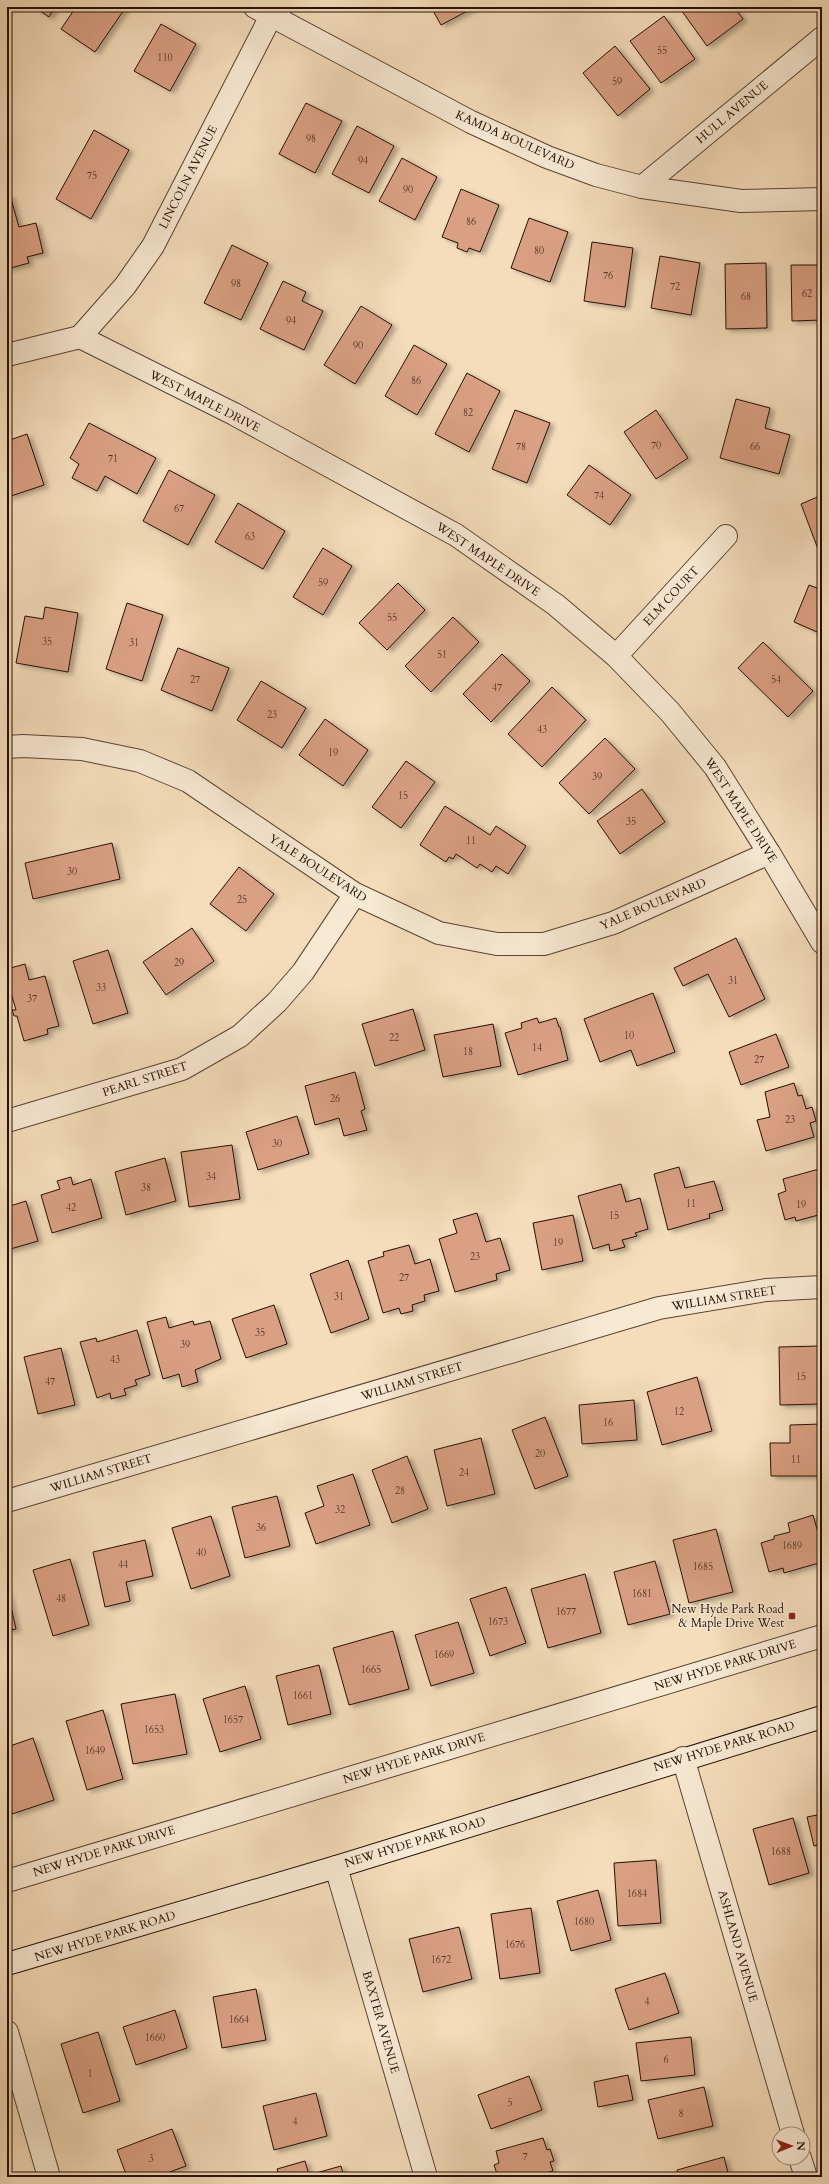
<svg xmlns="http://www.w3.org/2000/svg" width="829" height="2184" viewBox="0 0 829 2184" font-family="Cardo,serif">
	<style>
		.building { fill: #daa084; stroke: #261004; filter: url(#shadow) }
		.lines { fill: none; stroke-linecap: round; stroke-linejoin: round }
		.street-casing { stroke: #5a4332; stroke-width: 24 }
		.secondary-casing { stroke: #261004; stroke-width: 24 }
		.street { stroke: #f8e9d3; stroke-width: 22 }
		.secondary { stroke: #f8e9d3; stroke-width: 22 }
		.poi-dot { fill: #8f2418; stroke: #f8e9d3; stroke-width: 1.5 }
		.labels { text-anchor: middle; stroke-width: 3; stroke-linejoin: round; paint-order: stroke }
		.number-label { font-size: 10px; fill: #533424 }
		.street-label { font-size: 12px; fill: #261004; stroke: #f8e9d3 }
		.poi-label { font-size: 12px; fill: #261004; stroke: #f8e9d3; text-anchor: end }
	</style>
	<defs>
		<filter id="shadow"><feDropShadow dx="4.5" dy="2.5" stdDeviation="2" flood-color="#0004"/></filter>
	</defs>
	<rect width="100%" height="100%" fill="#f5ddbb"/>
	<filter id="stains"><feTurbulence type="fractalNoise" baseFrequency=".005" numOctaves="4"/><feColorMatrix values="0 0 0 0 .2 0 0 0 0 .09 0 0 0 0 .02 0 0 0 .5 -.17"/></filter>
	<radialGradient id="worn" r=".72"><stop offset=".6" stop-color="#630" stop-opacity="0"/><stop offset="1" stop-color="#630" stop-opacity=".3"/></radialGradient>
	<g class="building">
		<path d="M34,7H55L49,17Z"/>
		<path d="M76,7H126L95,52L61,29Z"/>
		<path d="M431,7H475L441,25Z"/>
		<path d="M679,7H734L743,19L707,46Z"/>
		<path d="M664,16L695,59L661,83L630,41Z"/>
		<path d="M161,24L196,44L170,91L134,71Z"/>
		<path d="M615,46L650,89L618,116L583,73Z"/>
		<path d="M306,103L342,121L315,173L279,154Z"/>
		<path d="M357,126L394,146L369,193L332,174Z"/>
		<path d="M94,130L129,150L91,219L56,199Z"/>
		<path d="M402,158L437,177L415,220L379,201Z"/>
		<path d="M461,189L499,205L480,252L469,248L467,252L457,248L458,243L442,237Z"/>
		<path d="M10,195L19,227L36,223L43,253L27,257L29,263L7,269V196Z"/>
		<path d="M529,218L568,232L550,282L511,268Z"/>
		<path d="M592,242L633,248L625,307L584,301Z"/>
		<path d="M232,245L268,263L241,320L204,303Z"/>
		<path d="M660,256L700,263L691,315L651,308Z"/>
		<path d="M766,263L767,328L726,329L725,264Z"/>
		<path d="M791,265H822V320L792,321Z"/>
		<path d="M283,281L306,292L302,301L323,311L304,350L260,329Z"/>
		<path d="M361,306L392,325L355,384L324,365Z"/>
		<path d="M414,345L447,364L417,415L385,396Z"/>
		<path d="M467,373L500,391L469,452L435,434Z"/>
		<path d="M736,399L770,408L765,428L790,435L779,474L720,458Z"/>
		<path d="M515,410L550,423L527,483L492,469Z"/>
		<path d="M656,410L688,458L656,479L624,432Z"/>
		<path d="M89,423L156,458L137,494L105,476L97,491L72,478L79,464L70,458Z"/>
		<path d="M27,434L44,485L8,497L7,441Z"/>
		<path d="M589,465L631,495L610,525L567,495Z"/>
		<path d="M169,470L215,495L188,545L143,521Z"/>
		<path d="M822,495V556L821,557L801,504Z"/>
		<path d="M238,503L285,531L263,569L215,542Z"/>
		<path d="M323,548L352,566L323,615L293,597Z"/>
		<path d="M398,583L425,610L387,650L359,623Z"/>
		<path d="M809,585L822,590V634L794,622Z"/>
		<path d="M127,603L163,615L142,681L106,669Z"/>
		<path d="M45,607L78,613L68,672L16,663L25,616L43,619Z"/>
		<path d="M453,617L479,642L431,692L405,666Z"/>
		<path d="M763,642L813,691L788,717L738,668Z"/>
		<path d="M178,648L229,668L212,711L161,690Z"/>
		<path d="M502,654L530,681L491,722L463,694Z"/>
		<path d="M261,681L306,708L282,748L237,720Z"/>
		<path d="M552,687L586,720L542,767L508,734Z"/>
		<path d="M325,719L368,750L343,786L299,755Z"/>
		<path d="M605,738L635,769L589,814L559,783Z"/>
		<path d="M406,761L435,782L401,828L372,807Z"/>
		<path d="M642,789L665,822L620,854L597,821Z"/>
		<path d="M445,806L490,835L496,826L526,846L508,874L496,866L492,872L480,864L477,868L456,854L453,859L449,857L446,862L420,845Z"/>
		<path d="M112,843L120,879L33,899L25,863Z"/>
		<path d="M239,867L274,894L246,931L210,904Z"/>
		<path d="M192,928L214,961L166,995L143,962Z"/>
		<path d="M736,938L765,999L729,1017L708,974L683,986L674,968Z"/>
		<path d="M108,950L128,1013L93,1024L73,961Z"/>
		<path d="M25,964L29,980L45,976L59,1026L47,1029L48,1034L24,1041L17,1016H14L12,1010H16L9,986H11L7,969Z"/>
		<path d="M653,993L675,1052L637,1066L631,1050L600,1062L584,1019Z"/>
		<path d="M413,1009L425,1050L375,1066L362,1024Z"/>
		<path d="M537,1018L539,1023L556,1018L559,1027H560L568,1060L518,1075L505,1033L522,1028L521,1023Z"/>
		<path d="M493,1024L501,1066L443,1077L434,1035Z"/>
		<path d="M776,1034L789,1067L741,1085L729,1052Z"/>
		<path d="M355,1072L365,1109L361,1111L367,1130L344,1136L339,1118L315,1125L305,1086Z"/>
		<path d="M794,1083L798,1096L802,1095L806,1109L812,1107L816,1121L810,1123L814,1137L766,1151L757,1120L770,1117L765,1092Z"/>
		<path d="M297,1116L309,1154L258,1170L246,1132Z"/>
		<path d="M232,1145L240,1199L189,1207L181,1152Z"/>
		<path d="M165,1158L176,1201L126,1215L115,1172Z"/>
		<path d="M679,1167L685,1188L714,1181L723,1210L709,1214L710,1218L668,1230L654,1174Z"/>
		<path d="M819,1169L822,1178V1214L796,1221L795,1217L785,1220L778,1194L786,1191L783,1179Z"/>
		<path d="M71,1177L73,1185L91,1179L102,1218L52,1233L41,1195L60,1189L57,1181Z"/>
		<path d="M621,1184L626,1202L640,1198L648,1229L635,1233L637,1236L622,1240L625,1247L610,1251L609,1244L593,1249L578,1196Z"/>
		<path d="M26,1201L38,1241L7,1250V1207Z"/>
		<path d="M477,1213L486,1242L500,1238L510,1270L496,1274L497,1280L455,1292L439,1239L457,1233L453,1220Z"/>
		<path d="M573,1215L583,1261L542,1270L533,1223Z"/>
		<path d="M409,1245L415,1264L430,1259L439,1291L424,1295L425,1301L412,1305L413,1311L401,1314L399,1308L383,1313L368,1261L384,1256L383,1252Z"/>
		<path d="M348,1260L369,1319L331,1333L310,1274Z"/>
		<path d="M274,1305L287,1344L246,1358L232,1319Z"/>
		<path d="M166,1317L169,1328L193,1321L194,1325L210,1321L221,1359L195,1370L198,1382L182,1387L179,1374L163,1379L147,1322Z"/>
		<path d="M137,1330L150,1375L135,1380L137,1385L124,1389L126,1395L111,1399L110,1393L97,1398L80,1342L96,1338L97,1342Z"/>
		<path d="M822,1346V1404L780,1405L779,1347Z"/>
		<path d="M61,1348L75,1405L38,1414L24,1357Z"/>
		<path d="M697,1377L712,1431L662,1445L647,1392Z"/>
		<path d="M634,1400L637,1440L582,1444L579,1405Z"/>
		<path d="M545,1417L568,1476L535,1489L512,1430Z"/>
		<path d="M822,1424V1476H771L770,1443H790V1425Z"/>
		<path d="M481,1438L495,1494L447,1506L434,1450Z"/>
		<path d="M407,1456L428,1509L392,1523L372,1470Z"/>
		<path d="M353,1474L370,1525L316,1544L305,1513L324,1506L317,1486Z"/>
		<path d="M277,1496L290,1546L245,1558L232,1507Z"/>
		<path d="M813,1515L819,1536L822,1535V1562L784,1573L783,1568L769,1572L761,1543L774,1539V1536L790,1532L788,1523Z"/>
		<path d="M211,1516L230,1576L191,1589L172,1528Z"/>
		<path d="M716,1529L733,1592L689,1603L673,1540Z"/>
		<path d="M145,1540L153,1576L126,1582L130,1601L105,1607L93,1552Z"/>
		<path d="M70,1559L89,1625L53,1636L33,1570Z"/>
		<path d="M655,1561L670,1614L628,1625L614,1572Z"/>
		<path d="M585,1574L601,1633L548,1648L531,1589Z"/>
		<path d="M506,1587L526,1643L490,1656L470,1599Z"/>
		<path d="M7,1589L16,1629L7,1631Z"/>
		<path d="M458,1622L474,1673L431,1686L415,1635Z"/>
		<path d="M393,1631L409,1689L349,1705L333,1648Z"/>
		<path d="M319,1665L331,1714L288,1725L276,1676Z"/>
		<path d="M245,1686L261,1739L220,1752L203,1699Z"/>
		<path d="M175,1694L187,1754L133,1764L121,1704Z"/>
		<path d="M103,1710L123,1779L87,1790L66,1721Z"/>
		<path d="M33,1738L54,1800L12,1814L7,1801V1747Z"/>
		<path d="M822,1814V1844L814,1846L807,1817Z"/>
		<path d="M793,1818L809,1873L769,1885L753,1829Z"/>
		<path d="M656,1860L661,1923L618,1926L614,1863Z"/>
		<path d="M598,1890L611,1940L571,1951L557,1901Z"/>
		<path d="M531,1908L540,1973L500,1979L491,1914Z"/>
		<path d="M459,1927L472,1979L423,1992L409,1939Z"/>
		<path d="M665,1973L679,2013L629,2030L615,1989Z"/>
		<path d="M256,1989L266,2040L222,2048L213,1997Z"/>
		<path d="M175,2010L187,2048L136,2065L123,2027Z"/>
		<path d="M98,2032L120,2101L83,2113L61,2044Z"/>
		<path d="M691,2037L695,2075L641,2081L636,2043Z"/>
		<path d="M628,2075L633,2100L598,2107L594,2082Z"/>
		<path d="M529,2076L542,2110L491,2129L478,2095Z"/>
		<path d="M704,2087L713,2126L658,2139L648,2100Z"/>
		<path d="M316,2093L327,2136L274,2150L263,2106Z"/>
		<path d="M172,2129L186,2166L156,2177H127L117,2150Z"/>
		<path d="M543,2138L547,2150L550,2149L554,2161L550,2162L553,2171L542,2174L543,2177H504V2175L498,2177L494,2165L499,2163L496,2151Z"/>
		<path d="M724,2157L729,2177H679L677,2170Z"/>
		<path d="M305,2161L309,2175L341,2166L344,2177H280L277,2169Z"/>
	</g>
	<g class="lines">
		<g class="street-casing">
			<g id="street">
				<path d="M255,7L471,122L547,157L596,175L642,187L741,201L822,199"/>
				<path d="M642,187L822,38"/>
				<path d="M80,337L125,286L153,246L271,16L281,7"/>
				<path d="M7,355L80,337L234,414L456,535L556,605L616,656L670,712L715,767L769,853L822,942"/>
				<path d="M616,656L726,536"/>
				<path d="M7,747L23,746L82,749L140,761L188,781L355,894L439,933L497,944H544L613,923L769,853"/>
				<path d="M7,1121L182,1069L240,1036L277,1002L303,972L355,894"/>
				<path d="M7,1501L659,1308L766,1290L822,1287"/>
				<path d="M683,1758L793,2134"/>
				<path d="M336,1867L426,2177"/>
				<path d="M7,1881L822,1636"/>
				<path d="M7,2032L49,2177"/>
				<path d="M800,2158L806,2177"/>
			</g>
		</g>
		<g class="secondary-casing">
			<path id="secondary" d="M7,1964L336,1867L822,1717"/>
		</g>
		<use href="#street" class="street"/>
		<use href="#secondary" class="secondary"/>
	</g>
	<rect class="poi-dot" x="788" y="1612" width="8" height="8" rx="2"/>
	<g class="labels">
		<g class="number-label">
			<text x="662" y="54">55</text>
			<text x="165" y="61">110</text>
			<text x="617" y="85">59</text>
			<text x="311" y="142">98</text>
			<text x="363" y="164">94</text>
			<text x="92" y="179">75</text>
			<text x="408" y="193">90</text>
			<text x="471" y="225">86</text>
			<text x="539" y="254">80</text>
			<text x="608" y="279">76</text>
			<text x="236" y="287">98</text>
			<text x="675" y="290">72</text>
			<text x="807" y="297">62</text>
			<text x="746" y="300">68</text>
			<text x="291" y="324">94</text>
			<text x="358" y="349">90</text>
			<text x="416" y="384">86</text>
			<text x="468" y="416">82</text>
			<text x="656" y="449">70</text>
			<text x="521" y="450">78</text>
			<text x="755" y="450">66</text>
			<text x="113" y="462">71</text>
			<text x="599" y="499">74</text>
			<text x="179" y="512">67</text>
			<text x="250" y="540">63</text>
			<text x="323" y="586">59</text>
			<text x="392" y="621">55</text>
			<text x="47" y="645">35</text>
			<text x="134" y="646">31</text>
			<text x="442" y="658">51</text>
			<text x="195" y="683">27</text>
			<text x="776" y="683">54</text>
			<text x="497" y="691">47</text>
			<text x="272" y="718">23</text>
			<text x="542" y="733">43</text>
			<text x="333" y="756">19</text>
			<text x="597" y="780">39</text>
			<text x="403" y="799">15</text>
			<text x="631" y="825">35</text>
			<text x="471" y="844">11</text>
			<text x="72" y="875">30</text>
			<text x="242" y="903">25</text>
			<text x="179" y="966">29</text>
			<text x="733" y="984">31</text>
			<text x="101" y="991">33</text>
			<text x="32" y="1002">37</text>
			<text x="629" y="1039">10</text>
			<text x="394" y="1041">22</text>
			<text x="537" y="1051">14</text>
			<text x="468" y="1055">18</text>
			<text x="759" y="1063">27</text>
			<text x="335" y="1102">26</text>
			<text x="790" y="1123">23</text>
			<text x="277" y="1147">30</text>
			<text x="211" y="1180">34</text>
			<text x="146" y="1191">38</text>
			<text x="691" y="1207">11</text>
			<text x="801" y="1208">19</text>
			<text x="71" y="1211">42</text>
			<text x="614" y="1219">15</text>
			<text x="558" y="1246">19</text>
			<text x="475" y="1260">23</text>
			<text x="404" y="1281">27</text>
			<text x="339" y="1300">31</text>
			<text x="260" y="1336">35</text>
			<text x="185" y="1348">39</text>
			<text x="115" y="1363">43</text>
			<text x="801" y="1380">15</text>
			<text x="50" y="1385">47</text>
			<text x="679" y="1415">12</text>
			<text x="608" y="1426">16</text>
			<text x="540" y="1457">20</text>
			<text x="796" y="1463">11</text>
			<text x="464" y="1476">24</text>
			<text x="400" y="1494">28</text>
			<text x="340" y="1513">32</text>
			<text x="261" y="1531">36</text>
			<text x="792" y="1549">1689</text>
			<text x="201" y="1556">40</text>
			<text x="123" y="1568">44</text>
			<text x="703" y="1570">1685</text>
			<text x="642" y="1597">1681</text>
			<text x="61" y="1602">48</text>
			<text x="566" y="1615">1677</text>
			<text x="498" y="1625">1673</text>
			<text x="444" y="1658">1669</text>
			<text x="371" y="1673">1665</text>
			<text x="303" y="1699">1661</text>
			<text x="233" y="1723">1657</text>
			<text x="154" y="1733">1653</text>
			<text x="95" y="1754">1649</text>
			<text x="781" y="1855">1688</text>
			<text x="637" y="1897">1684</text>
			<text x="584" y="1925">1680</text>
			<text x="515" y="1948">1676</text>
			<text x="441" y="1963">1672</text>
			<text x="647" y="2005">4</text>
			<text x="239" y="2023">1664</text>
			<text x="155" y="2041">1660</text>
			<text x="666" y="2063">6</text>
			<text x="90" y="2077">1</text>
			<text x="510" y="2106">5</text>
			<text x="681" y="2117">8</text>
			<text x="295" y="2125">4</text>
			<text x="525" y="2160">7</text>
			<text x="151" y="2162">3</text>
		</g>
		<g class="street-label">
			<text transform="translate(732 112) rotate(-40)" y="4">HULL AVENUE</text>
			<text transform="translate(515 140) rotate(24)" y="4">KAMDA BOULEVARD</text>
			<text transform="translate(188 177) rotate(-63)" y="4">LINCOLN AVENUE</text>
			<text transform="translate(205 401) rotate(27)" y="4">WEST MAPLE DRIVE</text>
			<text transform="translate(488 559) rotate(34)" y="4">WEST MAPLE DRIVE</text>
			<text transform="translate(671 596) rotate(-47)" y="4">ELM COURT</text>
			<text transform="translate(741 810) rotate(57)" y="4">WEST MAPLE DRIVE</text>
			<text transform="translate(318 868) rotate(33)" y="4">YALE BOULEVARD</text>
			<text transform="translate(653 904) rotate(-23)" y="4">YALE BOULEVARD</text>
			<text transform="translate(145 1079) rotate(-18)" y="4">PEARL STREET</text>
			<text transform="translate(724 1298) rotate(-9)" y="4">WILLIAM STREET</text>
			<text transform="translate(412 1381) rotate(-17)" y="4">WILLIAM STREET</text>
			<text transform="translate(101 1473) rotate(-17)" y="4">WILLIAM STREET</text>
			<text transform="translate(725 1665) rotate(-17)" y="4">NEW HYDE PARK DRIVE</text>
			<text transform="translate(724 1746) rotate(-17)" y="4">NEW HYDE PARK ROAD</text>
			<text transform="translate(414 1758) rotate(-17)" y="4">NEW HYDE PARK DRIVE</text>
			<text transform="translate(415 1842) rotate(-17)" y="4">NEW HYDE PARK ROAD</text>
			<text transform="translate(104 1851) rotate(-17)" y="4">NEW HYDE PARK DRIVE</text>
			<text transform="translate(105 1936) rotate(-17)" y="4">NEW HYDE PARK ROAD</text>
			<text transform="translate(738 1946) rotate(74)" y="4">ASHLAND AVENUE</text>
			<text transform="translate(381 2022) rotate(74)" y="4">BAXTER AVENUE</text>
		</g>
		<g class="poi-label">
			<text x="784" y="1613">New Hyde Park Road<tspan x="784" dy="14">&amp; Maple Drive West</tspan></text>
		</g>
	</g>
	<rect width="829" height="2184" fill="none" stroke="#f5ddbb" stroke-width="24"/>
	<rect x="8" y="8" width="813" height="2168" fill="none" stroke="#261004" stroke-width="2"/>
	<rect x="12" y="12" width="805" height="2160" fill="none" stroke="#261004"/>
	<g transform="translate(791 2146) rotate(89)"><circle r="19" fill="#f8e9d3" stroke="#a49280"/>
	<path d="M0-3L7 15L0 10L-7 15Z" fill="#8f2418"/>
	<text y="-6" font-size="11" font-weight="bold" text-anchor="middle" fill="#261004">N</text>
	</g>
	<rect width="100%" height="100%" filter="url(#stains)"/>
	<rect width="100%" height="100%" fill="url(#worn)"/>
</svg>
